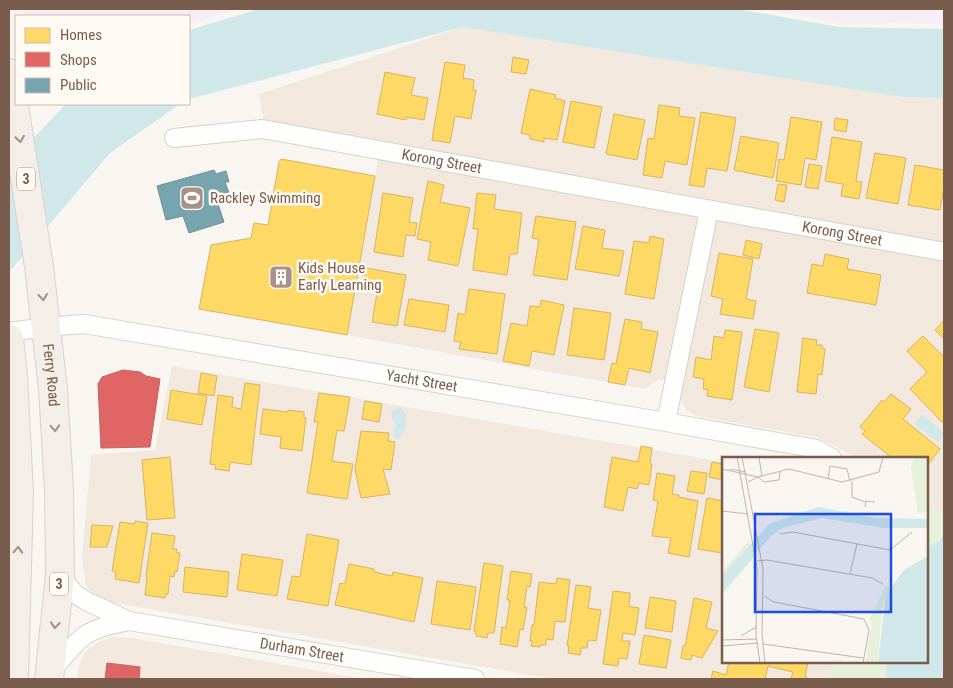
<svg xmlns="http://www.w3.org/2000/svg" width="953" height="688" viewBox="0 0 953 688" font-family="'Roboto Condensed',sans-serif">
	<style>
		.residential { fill: #f2e8de }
		.education { fill: #f6eef6 }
		.green { fill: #e7f0db }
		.water { fill: #d0e8ea }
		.homes { fill: #ffd966; stroke: #d7b45e }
		.shops { fill: #e06666; stroke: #c1635e }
		.public { fill: #76a5af; stroke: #778f92 }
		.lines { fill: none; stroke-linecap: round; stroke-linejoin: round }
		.street-casing { stroke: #d7d1cb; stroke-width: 20 }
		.primary-casing { stroke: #dad1cc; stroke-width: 30 }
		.street { stroke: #fefefd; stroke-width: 18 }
		.primary { stroke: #f3eee8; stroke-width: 28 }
		.oneway { stroke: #a48f83 }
		.labels { text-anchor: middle; stroke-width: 5; stroke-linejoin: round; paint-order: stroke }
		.shield { fill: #fffaf3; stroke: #a28b7f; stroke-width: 1 }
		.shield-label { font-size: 14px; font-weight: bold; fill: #7a5c4d }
		.street-label { font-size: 15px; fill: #7a5c4d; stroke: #fffaf3 }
		.poi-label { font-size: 15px; fill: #7a5c4d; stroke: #fffaf3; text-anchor: start }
		.inset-road { fill: none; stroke: #c2b3aa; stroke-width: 1 }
		.view { fill: #1d4ed8; fill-opacity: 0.15; stroke: #1d4ed8; stroke-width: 2.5 }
		.inset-edge { fill: none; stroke: #7a5c4d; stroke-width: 2.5 }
	</style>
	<rect width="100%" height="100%" fill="#f9f5f0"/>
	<g class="residential">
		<path d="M463,27L902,97L944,98V515L927,504V458H855L832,444L816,437L697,416L687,411L682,403L680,396L681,383L659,379L645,389L347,335L381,143L264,123L259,94Z"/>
		<path d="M172,366L723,462V662H835L827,679H553L104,601L94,596L87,587L83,569L82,559L91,455L155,450Z"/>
		<path d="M113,637L132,638L365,679H77L79,664L85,652L92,646L101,641Z"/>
	</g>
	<g class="education">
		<path d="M22,9H239L189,24V16H24Z"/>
		<path d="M764,9H944V24L840,23Z"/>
	</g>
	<g class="green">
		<path d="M927,504L944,515V534L939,541L927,547Z"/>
		<path d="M835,662H887L885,679H827Z"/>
	</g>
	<g class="water">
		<path d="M259,9H738L839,27L944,29V98L902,97L463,27L189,99V30Z"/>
		<path d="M66,104H180L110,153L9,272V164Z"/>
		<path d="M401,408C411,417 406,429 399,439L395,438C393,433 394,429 396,425L392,417L391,413L395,409Z"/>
		<path d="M922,414L944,433V434L938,442L915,424Z"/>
		<path d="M944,534V679H885L887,662H927V547L939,541Z"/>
	</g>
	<g class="homes">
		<path d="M513,57L529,60L526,74L511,72Z"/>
		<path d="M445,62L465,65L463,78L474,80L473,90H476L471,119L455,116L450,143L432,140Z"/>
		<path d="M385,72L415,78L411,95L428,98L424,120L407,117L406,120L377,114Z"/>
		<path d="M530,89L556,95L555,98L565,101L557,140L544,138V142L530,139V135L521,133Z"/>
		<path d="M571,101L602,107L594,148L563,142Z"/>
		<path d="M659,105L680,108L679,116L695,118L687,165L665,161L662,178L643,175L648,138L654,139Z"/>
		<path d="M701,112L736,118L727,171L707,168L704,187L689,185Z"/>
		<path d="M614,114L645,120L637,160L606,154Z"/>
		<path d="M791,117L822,122L816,160L805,158L801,185L776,181L779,159L784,160Z"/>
		<path d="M835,118L848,120L846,132L834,130Z"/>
		<path d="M741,136L779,143L773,178L734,170Z"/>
		<path d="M832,137L862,142L856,181L862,182L859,199L841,196L843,184L825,181Z"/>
		<path d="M875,153L906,158L898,204L866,198Z"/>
		<path d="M281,159L375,176L347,335L199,309L211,245L251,238L254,223L268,225L279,162Z"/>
		<path d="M809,164L822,166L818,189L805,187Z"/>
		<path d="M915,165L944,170V188L940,210L908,205Z"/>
		<path d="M428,181L444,185L440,202L470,208L458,266L428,260L431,242L417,239Z"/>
		<path d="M778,184L787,185L784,202L775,200Z"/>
		<path d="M383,193L413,198L409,222L417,223L415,236L406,235L403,257L374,252Z"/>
		<path d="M477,193L496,195L494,209L522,213L517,254H510L507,275L473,270L478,229H473Z"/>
		<path d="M536,216L576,222L567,280L533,275L539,239L532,238Z"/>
		<path d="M583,226L605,230L602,248L624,251L619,276L575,269Z"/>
		<path d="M650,236L664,239L654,299L625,294L634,241L649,243Z"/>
		<path d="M746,240L762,244L759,259L743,255Z"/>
		<path d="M719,253L753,259L746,299L756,301L753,319L720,314L723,299L711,296Z"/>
		<path d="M825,254L849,259L847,269L881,275L876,305L807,293L812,264L823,266Z"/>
		<path d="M366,268L406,275L397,326L372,322L378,287L363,284Z"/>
		<path d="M469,289L505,294L497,354L459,349L461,342L454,341L458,313L465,315Z"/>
		<path d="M409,299L449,305L445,332L404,325Z"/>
		<path d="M541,300L564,305L554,355L532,351L529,366L503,361L511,323L527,326L530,306L540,307Z"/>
		<path d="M574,308L611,313L604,360L567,355Z"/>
		<path d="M625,319L642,322L641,329L658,332L650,373L629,368L625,385L608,382L612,363L616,364Z"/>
		<path d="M944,320V339L935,330Z"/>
		<path d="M755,329L779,333L769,392L744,387Z"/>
		<path d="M725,330L742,332L732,400L707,396L708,390L703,389L704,379L693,377L696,357L711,360L714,336L724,338Z"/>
		<path d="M923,336L944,357V424L910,389L927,372L907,351Z"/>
		<path d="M803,338L817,340L816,345H822V348L825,349L822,375L818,374L816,394L797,392Z"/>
		<path d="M201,373L217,376L214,396L198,393Z"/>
		<path d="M245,383L260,385L251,465L230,462L229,471L215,469L216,465L210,464L218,395L233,397L232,407L241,409Z"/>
		<path d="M171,390L207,396L202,425L167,419Z"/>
		<path d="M319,393L350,397L344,431L337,430L332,461L353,464L347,499L307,493L318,422H314Z"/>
		<path d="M891,394L911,409L903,419L940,449L927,466V458H899L897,457V458H892L862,434L865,431L860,427L882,400L884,402Z"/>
		<path d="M365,401L382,404L379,422L362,419Z"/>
		<path d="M263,409L288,412V410L304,412V418H306L302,451L280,448L281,437L260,434Z"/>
		<path d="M361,431L389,433L388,441L395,442L391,470L383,469L390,494L361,498L355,469Z"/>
		<path d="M641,446L652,448L650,464H652L649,485L639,483L637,489L628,487L623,511L604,507L612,457L638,462Z"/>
		<path d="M170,457L175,518L147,520L142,460Z"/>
		<path d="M712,462L723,464V480L709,477Z"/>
		<path d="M691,471L707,473L704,494L687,491Z"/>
		<path d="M657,473L675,476L672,494L679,495V497L698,501L689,557L668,553L671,538L652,536L658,501L653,500Z"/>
		<path d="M707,498L723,501V544L722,553L698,549Z"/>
		<path d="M135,521L148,523L139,583L115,579L116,572L112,571L120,522L135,524Z"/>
		<path d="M92,525L113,526L107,547H90Z"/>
		<path d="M152,533L175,536L173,549H177L176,552L180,553L177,572L175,571L174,577L170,576L168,594H166L165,598L145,595L147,576H146Z"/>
		<path d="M307,534L339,540L328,606L287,599L292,576L300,577Z"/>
		<path d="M242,554L283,560L277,596L237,590Z"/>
		<path d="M484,563L503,566L494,633H488L487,638L476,636V631H474Z"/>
		<path d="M349,564L374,569V572L392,576L393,572L423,578L414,622L335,605L340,583L345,584Z"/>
		<path d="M185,567L229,572L227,597L183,592Z"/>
		<path d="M511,571L532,574L530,587L527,586L524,607H527L523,630L520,629L517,647L500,644L502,627L506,628L510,600H507Z"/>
		<path d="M557,578L570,580L565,622L555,621L553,640L546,639V645H540V647L531,646L532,641H530L532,625H534L539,582L556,584Z"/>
		<path d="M437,581L476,587L470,630L431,624Z"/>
		<path d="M576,585L591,587L588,608L601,610L596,641L588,640L587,648H581L580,655L568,653L569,646H567Z"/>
		<path d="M613,591L630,593L629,606L639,608L635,635L623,633L622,641H630L627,659L619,658L618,666L603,664Z"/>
		<path d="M650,597L676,601L672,632L645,628Z"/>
		<path d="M694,598L712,602L706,628L718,631L702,658L692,655L691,660L681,658L683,646H685Z"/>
		<path d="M644,635L671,640L666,668L639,664Z"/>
		<path d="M729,662H808L805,676L807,677L806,679H791L793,672L768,666L765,679H711L713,671L726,675Z"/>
	</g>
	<g class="shops">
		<path d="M123,370L140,372L146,376L160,379L150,447L101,448L98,384L102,377Z"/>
		<path d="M107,663L140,667L139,679H105Z"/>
	</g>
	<path class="public" d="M214,170L216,174L226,171L229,182H225L229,193H222L225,202L218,204L224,222L189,233L183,216L166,220L157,186Z"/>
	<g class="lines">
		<g class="street-casing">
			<g id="street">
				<path id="s1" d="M174,138L262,129L940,251H944"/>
				<path id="s2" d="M9,332L46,327L84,324L666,422L817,449L832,458"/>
				<path d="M666,422L709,210"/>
				<path id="s3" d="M60,575L75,594L86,601L129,621L475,679"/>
				<path d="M49,674C60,662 74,642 87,634C100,626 115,624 129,621"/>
			</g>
		</g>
		<g class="primary-casing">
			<g id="primary">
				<path id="s4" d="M9,73L39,267L53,389L59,489L60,575L49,679"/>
				<path d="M9,338L13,377L19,493L14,679"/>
			</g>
		</g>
		<use href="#street" class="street"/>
		<use href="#primary" class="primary"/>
	</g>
	<defs><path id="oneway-chevron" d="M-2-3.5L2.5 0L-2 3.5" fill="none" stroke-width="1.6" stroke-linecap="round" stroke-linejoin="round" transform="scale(1.25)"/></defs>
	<g class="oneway">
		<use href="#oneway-chevron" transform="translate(20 139) rotate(81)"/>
		<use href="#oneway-chevron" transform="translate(43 297) rotate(84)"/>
		<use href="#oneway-chevron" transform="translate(55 428) rotate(87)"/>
		<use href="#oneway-chevron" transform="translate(18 550) rotate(-88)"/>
		<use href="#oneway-chevron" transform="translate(55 625) rotate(96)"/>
	</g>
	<defs>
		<g id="stadium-square" transform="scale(1.25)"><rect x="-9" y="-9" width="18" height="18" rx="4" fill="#a69286" stroke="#fffaf3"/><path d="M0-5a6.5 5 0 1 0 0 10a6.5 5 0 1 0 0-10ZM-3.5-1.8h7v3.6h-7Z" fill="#fff"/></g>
		<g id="building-square" transform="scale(1.25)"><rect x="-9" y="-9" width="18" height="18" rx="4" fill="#a69286" stroke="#fffaf3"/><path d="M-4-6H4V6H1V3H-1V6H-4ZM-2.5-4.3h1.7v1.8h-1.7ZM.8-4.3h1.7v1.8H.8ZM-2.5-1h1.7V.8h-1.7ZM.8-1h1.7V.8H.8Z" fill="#fff"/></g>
	</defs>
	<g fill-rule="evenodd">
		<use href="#stadium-square" x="192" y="198"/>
		<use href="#building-square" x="281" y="277"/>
	</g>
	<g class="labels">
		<g class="shield">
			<rect x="17" y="167.5" width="18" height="23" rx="4"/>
			<rect x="50" y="572.5" width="18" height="23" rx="4"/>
		</g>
		<g class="shield-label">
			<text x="26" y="184">3</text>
			<text x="59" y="589">3</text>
		</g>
		<g class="street-label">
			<text dy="5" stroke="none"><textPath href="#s1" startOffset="271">Korong Street</textPath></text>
			<text dy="5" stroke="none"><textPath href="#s1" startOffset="678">Korong Street</textPath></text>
			<text dy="5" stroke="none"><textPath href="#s4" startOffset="305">Ferry Road</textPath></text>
			<text dy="5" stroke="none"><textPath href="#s2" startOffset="418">Yacht Street</textPath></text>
			<text dy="5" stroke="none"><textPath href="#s3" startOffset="260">Durham Street</textPath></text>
		</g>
		<g class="poi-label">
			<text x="210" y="203">Rackley Swimming</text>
			<text x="298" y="273">Kids House<tspan x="298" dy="17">Early Learning</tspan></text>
		</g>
	</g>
	<g transform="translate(722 457)">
		<rect width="206" height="206" fill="#f9f5f0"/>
		<path d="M192,0H206V55L196,56L189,11ZM28,82L31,102L0,138V115ZM164,128L170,131L164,138L160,151L156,206H143L150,167L147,163Z" fill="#e7f0db"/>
		<path d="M96,50L153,61L206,62V71H162L100,61L60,71L49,79L0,136V119L47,67ZM206,99V206H156L164,138L182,113Z" fill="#d0e8ea"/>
		<path class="inset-road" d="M15,0L35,111L34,178L38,206M20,0L41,112L40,177L43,206M37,0L40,20M0,12L36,20L67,12L120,25L157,15L161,0M8,12L24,15M106,22L108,9L125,12L128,24M130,24V40L143,45M26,25L36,20L42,25L57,23L58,15M143,50L144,44L153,45M0,54L26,57M58,77L71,75L168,93L190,75M35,104L45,103L150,121L161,127M128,117L135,87M42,139L52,145L142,162L147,173L141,206M19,179L34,170M0,183L35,182M41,187L141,201M0,189L36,186"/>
		<path class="view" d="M33,57H169V155H33Z"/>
		<rect width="206" height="206" class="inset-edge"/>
	</g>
	<rect width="953" height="688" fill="none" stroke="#7a5c4d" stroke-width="20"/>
	<rect x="15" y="15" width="175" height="90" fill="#fffaf3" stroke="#cabbb1"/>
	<rect x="25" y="28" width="25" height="15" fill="#ffd966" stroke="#cabbb1"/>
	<text x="60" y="40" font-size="15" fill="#7a5c4d">Homes</text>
	<rect x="25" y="52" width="25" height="15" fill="#e06666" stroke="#cabbb1"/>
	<text x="60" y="65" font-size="15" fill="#7a5c4d">Shops</text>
	<rect x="25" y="78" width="25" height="15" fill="#76a5af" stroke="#cabbb1"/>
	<text x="60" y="90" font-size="15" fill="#7a5c4d">Public</text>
</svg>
